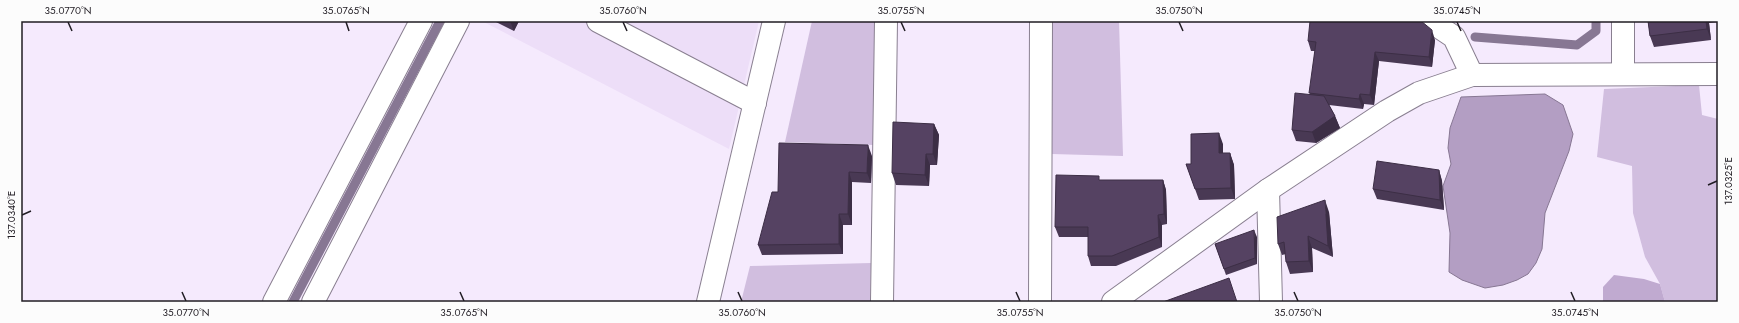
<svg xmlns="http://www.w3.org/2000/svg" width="1739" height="323" viewBox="0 0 1739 323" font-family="Jost,sans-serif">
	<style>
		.built { fill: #eddef8 }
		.green { fill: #d1bedf }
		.forest { fill: #c0aad0 }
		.water { fill: #b39ec3; stroke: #877793 }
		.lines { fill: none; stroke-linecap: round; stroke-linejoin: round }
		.stream { stroke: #877793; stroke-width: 9 }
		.minor-casing { stroke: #897f90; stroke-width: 24 }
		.minor { stroke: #fff; stroke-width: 22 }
		.wall { fill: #493954 }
		.shaded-wall { fill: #3c2e45 }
		.building { fill: #554262; stroke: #3c2e45 }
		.ticks { fill: none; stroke: #201c23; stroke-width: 1.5 }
		.neatline { fill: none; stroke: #201c23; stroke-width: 1.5 }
		.ticks-label { font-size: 10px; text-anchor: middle; fill: #201c23 }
	</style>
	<rect width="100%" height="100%" fill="#f5eafd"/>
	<path class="built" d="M482,21H759L729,149Z"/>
	<g class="green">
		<path d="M812,21H874V145L785,142Z"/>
		<path d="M1051,21H1119L1123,156L1052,154Z"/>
		<path d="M1699,85L1702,115L1718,119V302H1665L1660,284L1645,257L1633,213L1632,166L1597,157L1604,89Z"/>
		<path d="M871,263L870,302H741L750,266Z"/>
	</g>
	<path class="forest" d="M1614,275L1644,279L1660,284L1665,302H1603V287Z"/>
	<path class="water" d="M1545,94L1563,105L1573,134L1569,151L1545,213L1542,249L1536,263L1528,274L1517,280L1503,285L1485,288L1462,280L1449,272L1450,233L1443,186L1451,164L1448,148L1450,128L1461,97Z"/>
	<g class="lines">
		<g class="stream">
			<path d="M1475,37L1577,45L1596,31V21"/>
			<path d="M293,302L440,21"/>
		</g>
		<g class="minor-casing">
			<g id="minor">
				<path d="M598,21L755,103"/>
				<path d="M1430,21L1454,37L1472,75"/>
				<path d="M1623,73V21"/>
				<path d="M1268,190L1271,302"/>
				<path d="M274,302L421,21"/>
				<path d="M313,302L458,21"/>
				<path d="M708,302L774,21"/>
				<path d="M882,302L886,21"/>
				<path d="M1040,302L1041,21"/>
				<path d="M1113,302L1268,190L1387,111L1419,93L1472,75L1718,74"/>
			</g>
		</g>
		<use href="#minor" class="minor"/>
	</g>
	<g class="wall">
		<path d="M494,21H519L514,31Z"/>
		<path d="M1648,21H1718V22L1709,23L1711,40L1654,47L1650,36Z"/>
		<path d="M1435,40L1432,67L1379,61L1374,105L1364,104L1363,109L1329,105L1335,116L1340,128L1316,143L1296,141L1292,130L1310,94L1315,51H1311L1308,41Z"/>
		<path d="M934,124L939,135L937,165H930L929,186L896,185L892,173Z"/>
		<path d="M1223,144V153H1230L1234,165L1235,199L1199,200L1186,164H1191Z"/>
		<path d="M872,156L871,183L852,182V225H843V254L762,255L758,245L778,192Z"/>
		<path d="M1439,170L1442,181L1444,210L1377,199L1373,189Z"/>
		<path d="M1100,180H1163L1166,190L1167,224L1162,225V247L1116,266H1091L1088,256V237H1059L1055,227Z"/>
		<path d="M1329,212L1333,257L1312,248L1313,272L1290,274L1286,262V254L1282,255L1278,244Z"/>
		<path d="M1257,237V264L1226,275L1215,244Z"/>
	</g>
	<g class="shaded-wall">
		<path d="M510,21H519L514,31Z"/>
		<path d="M1706,21H1708L1709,23L1711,40L1707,29Z"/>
		<path d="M1432,30L1435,40L1432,67L1429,57Z"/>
		<path d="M1375,52L1379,61L1374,105L1370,95Z"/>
		<path d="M1360,94L1364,104L1363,109L1359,99Z"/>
		<path d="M1335,116L1340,128L1316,143L1312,132Z"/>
		<path d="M934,124L939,135L937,165L933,154Z"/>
		<path d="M1219,133L1223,144V164L1219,153Z"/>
		<path d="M868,145L872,156L871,183L867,173Z"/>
		<path d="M1230,153L1234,165L1235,199L1231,188Z"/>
		<path d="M926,154L930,165L929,186L925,175Z"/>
		<path d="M1439,170L1442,181L1444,210L1440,200Z"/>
		<path d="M849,172L852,182V225L848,214Z"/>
		<path d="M1163,180L1166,190L1167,224L1164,214Z"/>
		<path d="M1325,200L1329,212L1333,257L1328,246Z"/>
		<path d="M839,214L843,225V254L839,244Z"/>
		<path d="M1158,215L1162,225V247L1159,237Z"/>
		<path d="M1254,230L1257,237V264L1255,258Z"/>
		<path d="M1308,236L1312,248L1313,272L1309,261Z"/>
	</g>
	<g class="building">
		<path d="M1310,21H1421L1432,30L1429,57L1375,52L1370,95L1360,94L1359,99L1309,93L1316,42L1308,41Z"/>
		<path d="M1648,21H1706L1707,29L1650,36Z"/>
		<path d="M1295,93L1324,96L1335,116L1312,132L1292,130Z"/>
		<path d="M893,122L934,124L933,154H926L925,175L892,173Z"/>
		<path d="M1219,133V153H1230L1231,188L1195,189L1186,164H1191V134Z"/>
		<path d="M779,143L868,145L867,173L849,172L848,214H839V244L758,245L772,192H778Z"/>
		<path d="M1377,161L1439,170L1440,200L1373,189Z"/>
		<path d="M1056,175L1099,176V180H1163L1164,214L1158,215L1159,237L1112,256H1088V227H1055Z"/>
		<path d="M1325,200L1328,246L1308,236L1309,261L1286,262L1284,242L1278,244L1277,217Z"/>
		<path d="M1254,230L1255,258L1224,269L1215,244Z"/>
		<path d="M1229,278L1237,302H1163Z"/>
	</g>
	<path class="ticks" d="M68,22L72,31M346,22L349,31M623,22L627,31M901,22L905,31M1179,22L1183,31M1457,22L1461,31M1708,185L1717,181M22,215L31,211M182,292L186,301M460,292L464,301M738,292L742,301M1016,292L1020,301M1294,292L1298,301M1571,292L1575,301"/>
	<rect width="1739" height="323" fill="none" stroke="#fcfcfc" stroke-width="44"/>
	<rect x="22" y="22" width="1695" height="279" class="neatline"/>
	<g class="ticks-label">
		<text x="68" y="14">35.0770°N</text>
		<text x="346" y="14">35.0765°N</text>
		<text x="623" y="14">35.0760°N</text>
		<text x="901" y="14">35.0755°N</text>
		<text x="1179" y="14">35.0750°N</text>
		<text x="1457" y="14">35.0745°N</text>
		<text transform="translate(1728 181) rotate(-90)" y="4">137.0325°E</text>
		<text transform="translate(11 215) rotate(-90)" y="4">137.0340°E</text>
		<text x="186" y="316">35.0770°N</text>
		<text x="464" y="316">35.0765°N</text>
		<text x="742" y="316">35.0760°N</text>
		<text x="1020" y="316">35.0755°N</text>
		<text x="1298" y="316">35.0750°N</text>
		<text x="1575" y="316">35.0745°N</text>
	</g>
</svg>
